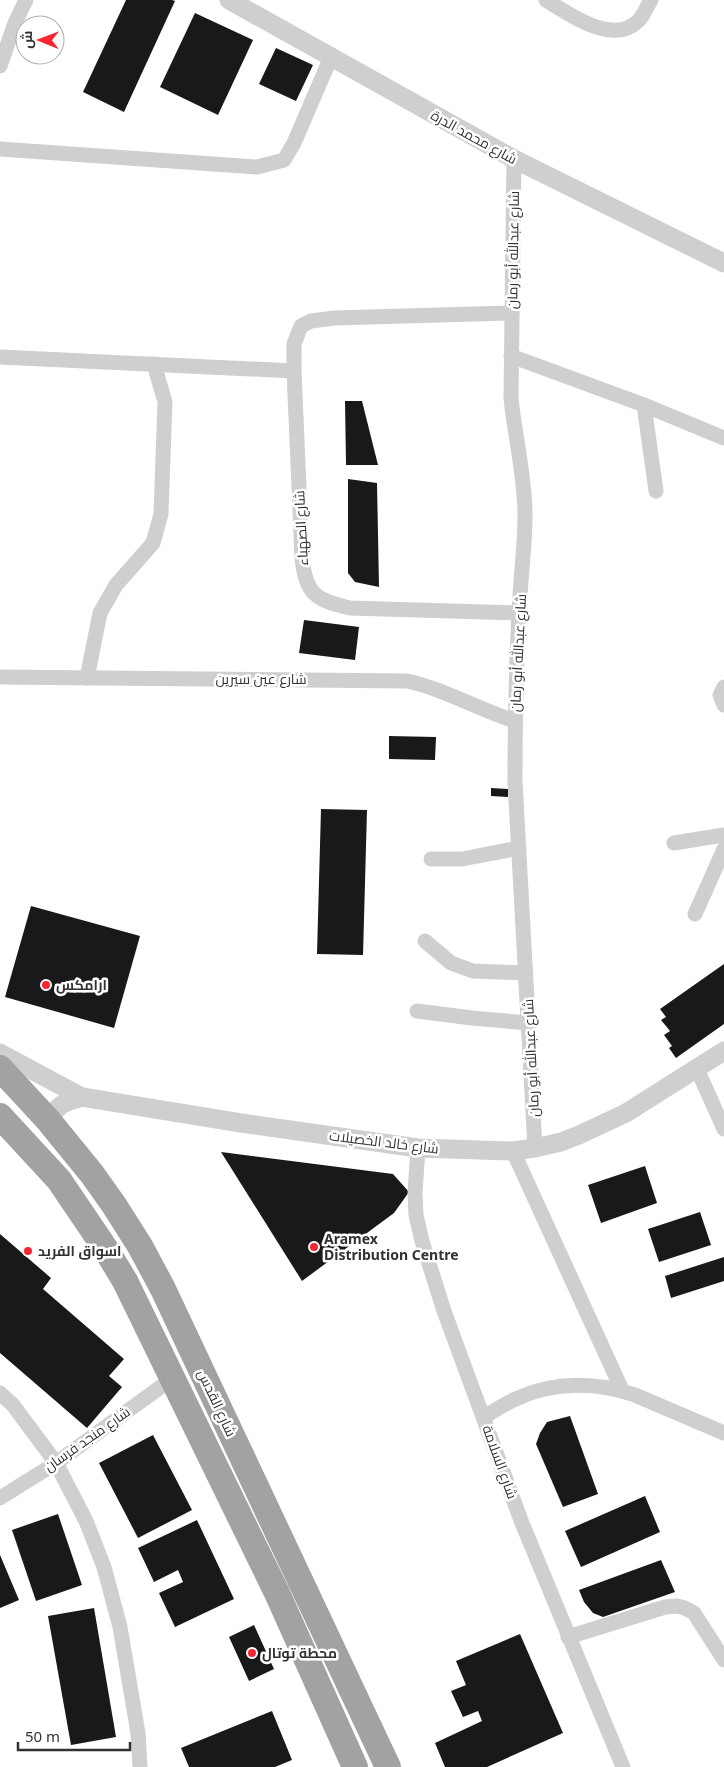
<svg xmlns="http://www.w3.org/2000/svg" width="724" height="1767" viewBox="0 0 724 1767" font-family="'Noto Sans',Cairo,sans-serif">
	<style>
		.building { fill: #191919 }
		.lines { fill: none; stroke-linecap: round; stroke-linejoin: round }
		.minor { stroke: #cfcfcf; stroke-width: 15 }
		.tertiary { stroke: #cfcfcf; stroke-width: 19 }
		.trunk { stroke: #a2a2a2; stroke-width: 26 }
		.poi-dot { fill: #f72633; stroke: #fff; stroke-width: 2 }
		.labels { text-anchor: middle; stroke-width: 5; stroke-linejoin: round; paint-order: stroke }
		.street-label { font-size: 14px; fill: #323232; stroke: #fff }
		.poi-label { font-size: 14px; font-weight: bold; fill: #323232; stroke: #fff; text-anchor: start }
	</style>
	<rect width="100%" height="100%" fill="#fff"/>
	<g class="building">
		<path d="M126,0H172L175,1L124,112L83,92Z"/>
		<path d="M195,13L253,40L218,115L160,87Z"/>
		<path d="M276,48L313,65L296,101L259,84Z"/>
		<path d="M345,401H362L378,465H346Z"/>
		<path d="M348,479L377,483L379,587L355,582L348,573Z"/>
		<path d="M304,620L359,627L355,660L299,653Z"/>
		<path d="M389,736L436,737L435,760L389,759Z"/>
		<path d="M491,788L508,789V797L491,796Z"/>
		<path d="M321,809L367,810L363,955L317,954Z"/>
		<path d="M31,906L140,936L114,1028L5,997Z"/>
		<path d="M724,964V1024L676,1058L669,1048L672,1046L664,1035L670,1031L661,1020L666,1017L660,1009Z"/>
		<path d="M221,1152L393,1174L409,1192L394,1213L302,1281Z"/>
		<path d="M645,1166L657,1203L601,1223L588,1185Z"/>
		<path d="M700,1212L711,1245L659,1262L648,1229Z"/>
		<path d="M0,1234L51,1278L43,1289L124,1359L109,1376L122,1387L87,1428L0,1353Z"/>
		<path d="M724,1257V1281L671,1298L665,1276Z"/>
		<path d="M570,1416L598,1494L563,1507L536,1444L540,1433L547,1422Z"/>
		<path d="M153,1435L192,1510L138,1538L99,1463Z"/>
		<path d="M645,1496L660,1532L581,1567L565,1531Z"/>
		<path d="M58,1514L82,1585L36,1601L12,1530Z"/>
		<path d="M197,1520L234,1599L175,1627L159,1593L183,1582L178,1570L154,1582L138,1548Z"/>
		<path d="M0,1555L19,1600L0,1608Z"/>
		<path d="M661,1560L675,1592L603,1617L593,1613L584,1602L579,1590Z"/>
		<path d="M94,1608L116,1737L71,1745L48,1616Z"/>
		<path d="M254,1625L274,1669L249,1681L229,1637Z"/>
		<path d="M520,1634L563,1733L487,1767H445L435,1743L482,1721L478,1711L463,1717L451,1691L466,1685L456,1661Z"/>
		<path d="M272,1711L292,1760L275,1767H189L181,1748Z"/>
	</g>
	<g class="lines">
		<g class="minor">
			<path d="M546,0C569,14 614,47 639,20C644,15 647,6 651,0"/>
			<path d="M0,66L15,23L26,0"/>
			<path d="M0,149L257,167L284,160L294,143L331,57"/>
			<path d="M514,159L511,398C515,438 525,476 525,515C525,548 520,581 519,614C516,670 515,726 515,781L535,1148"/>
			<path d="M512,313L334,318L311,321L301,326L294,344V371L302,558C306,595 316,600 350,608L519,613"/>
			<path d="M511,356L644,405L724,438"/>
			<path d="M0,357L294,371"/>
			<path d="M644,405L656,491"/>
			<path d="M0,677L407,681C444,689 478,709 515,721"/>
			<path d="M87,678L100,613L116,585L153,543L161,514L165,402L154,364"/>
			<path d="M724,687L720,695L724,705"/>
			<path d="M674,843L724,835"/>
			<path d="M431,859H462L519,848"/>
			<path d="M695,914L724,849"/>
			<path d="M425,941L451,963L473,971L526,973"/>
			<path d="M417,1011L472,1018L529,1023"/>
			<path d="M697,1069L724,1129"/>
			<path d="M418,1148L415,1193L416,1215L422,1241L444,1311L522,1523L623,1767"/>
			<path d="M513,1151L622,1390"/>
			<path d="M0,1393L13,1405L56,1463L86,1521L104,1567L120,1627L138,1733L140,1767"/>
			<path d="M484,1417C495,1410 506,1403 518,1398C555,1381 597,1382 635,1395L724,1433"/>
			<path d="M0,1498L56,1463L173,1378"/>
			<path d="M568,1637L665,1607L677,1606L685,1608L694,1613L724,1660"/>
		</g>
		<g class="tertiary">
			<path d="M229,0L514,159L724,263"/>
			<path d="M0,1053L82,1097L241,1123L418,1148L513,1151L535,1148L561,1142L579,1135L626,1113L724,1051"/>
			<path d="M48,1120C59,1104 64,1102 82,1097"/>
		</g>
		<g class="trunk">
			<path d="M0,1068L48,1120L92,1174L114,1205L140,1246L163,1289L388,1767"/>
			<path d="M0,1116L59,1180L105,1248L125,1281L277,1593L355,1767"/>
		</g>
	</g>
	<g class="poi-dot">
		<circle cx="46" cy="985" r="5"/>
		<circle cx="314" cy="1247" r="5"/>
		<circle cx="28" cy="1251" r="5"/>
		<circle cx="252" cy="1653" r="5"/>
	</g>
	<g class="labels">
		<g class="street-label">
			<text transform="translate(474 137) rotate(29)" y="5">شارع محمد الدرة</text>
			<text transform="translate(513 250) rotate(-89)" y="5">شارع عبدالله أبو رمان</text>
			<text transform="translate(301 528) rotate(-93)" y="5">شارع الصهباء</text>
			<text transform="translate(518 653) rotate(-87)" y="5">شارع عبدالله أبو رمان</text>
			<text x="261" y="684">شارع عين سيرين</text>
			<text transform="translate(531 1058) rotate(-93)" y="5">شارع عبدالله أبو رمان</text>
			<text transform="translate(384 1142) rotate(7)" y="5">شارع خالد الخصيلات</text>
			<text transform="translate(217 1403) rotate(65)" y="5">شارع القدس</text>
			<text transform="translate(87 1439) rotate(-35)" y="5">شارع منجد فرسان</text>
			<text transform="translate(500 1462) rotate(70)" y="5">شارع السلامة</text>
		</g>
		<g class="poi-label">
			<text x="56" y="990">ارامكس</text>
			<text x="324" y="1244">Aramex<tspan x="324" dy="16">Distribution Centre</tspan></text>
			<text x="38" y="1256">اسواق الفريد</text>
			<text x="262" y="1658">محطة توتال</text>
		</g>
	</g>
	<g transform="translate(40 40) rotate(271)"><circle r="24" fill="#ffffff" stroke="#adadad"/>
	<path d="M0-4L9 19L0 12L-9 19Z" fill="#f72633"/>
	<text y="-8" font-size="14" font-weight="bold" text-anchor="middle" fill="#323232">ش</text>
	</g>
	<path d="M18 1742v8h112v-8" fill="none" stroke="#323232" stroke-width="2.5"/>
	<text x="25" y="1742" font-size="15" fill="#323232" stroke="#ffffff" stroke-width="4" paint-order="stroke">50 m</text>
</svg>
